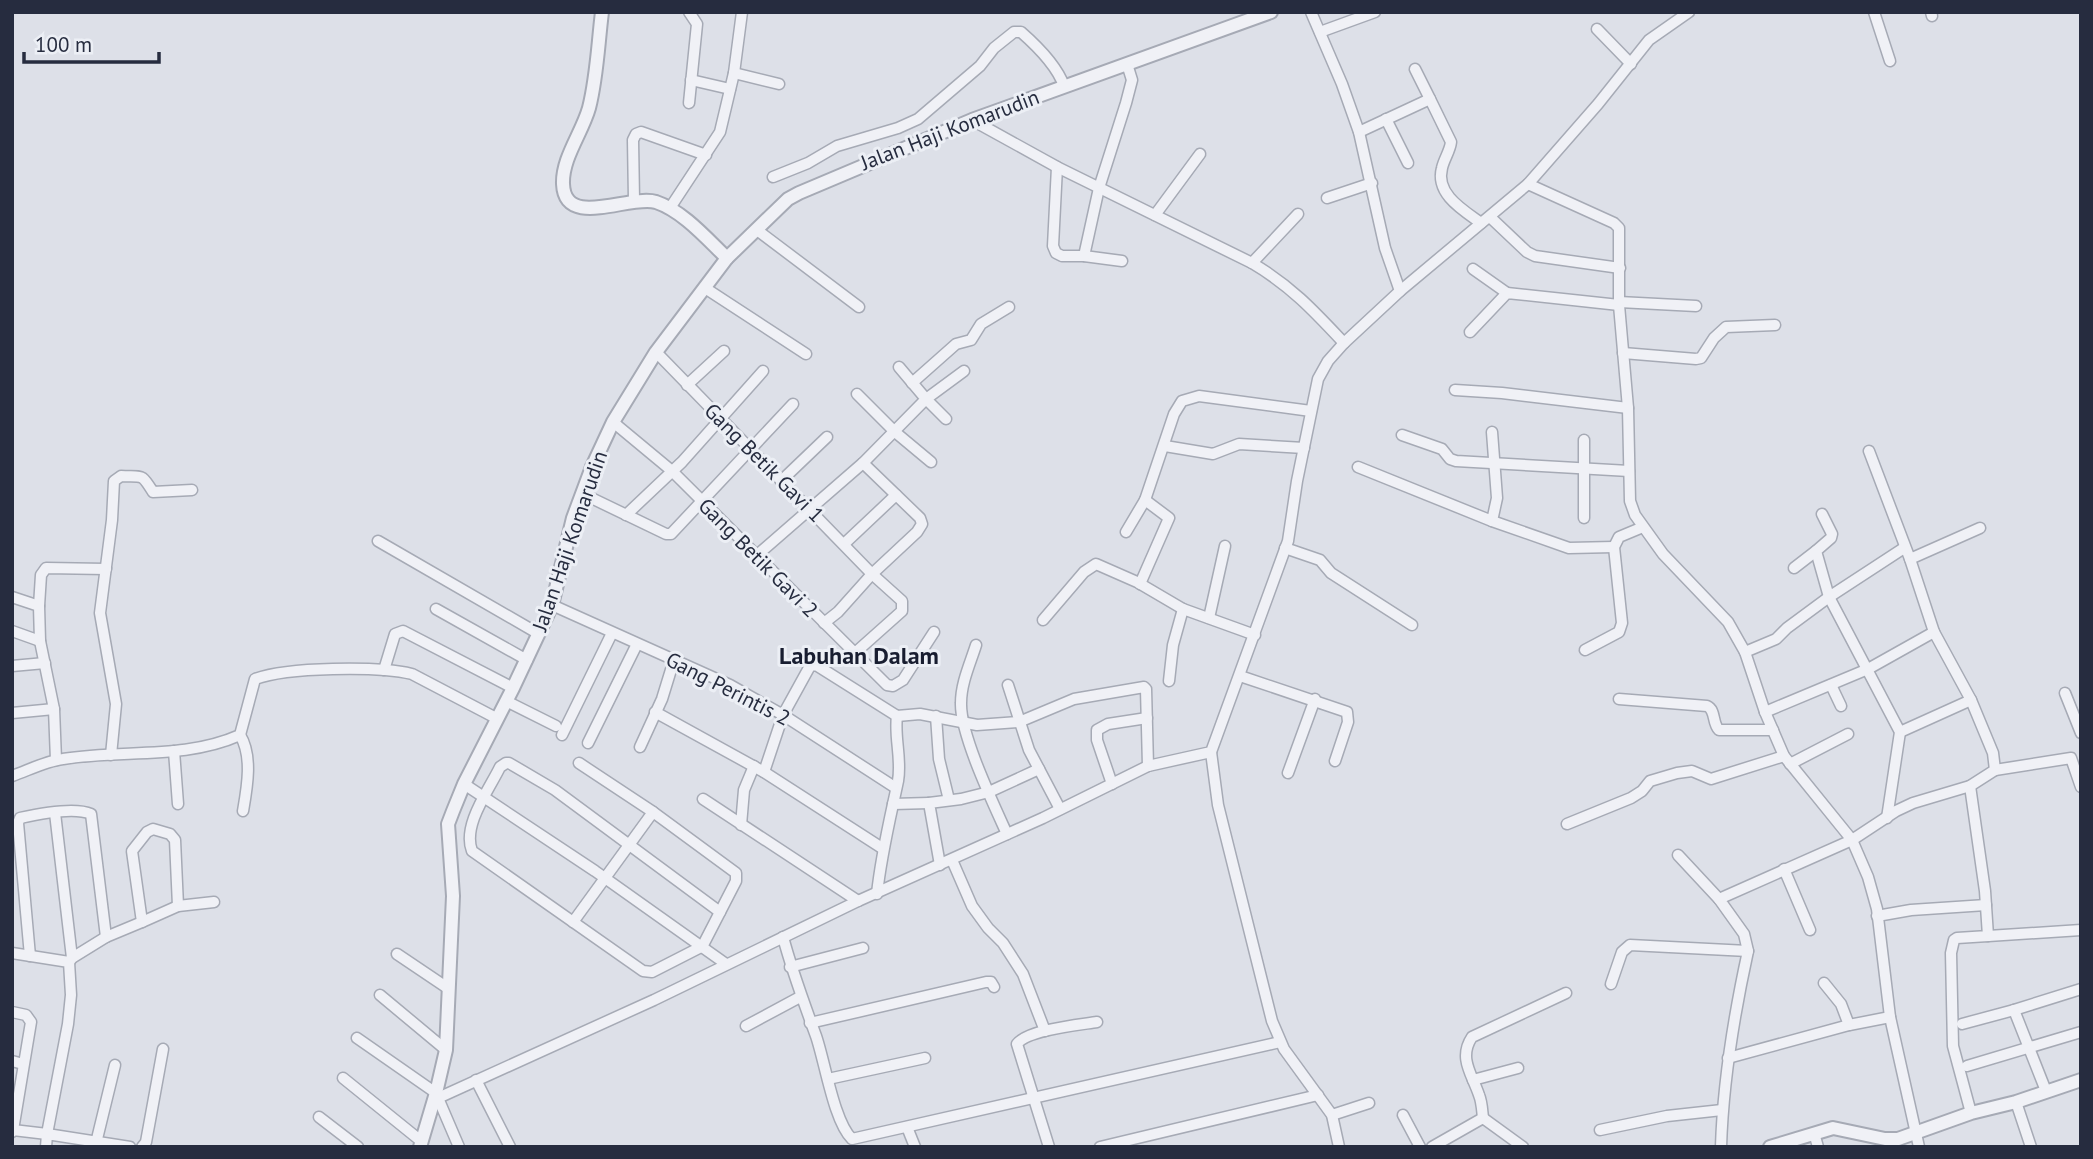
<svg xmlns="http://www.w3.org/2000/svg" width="2093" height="1159" viewBox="0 0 2093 1159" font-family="'PT Sans',sans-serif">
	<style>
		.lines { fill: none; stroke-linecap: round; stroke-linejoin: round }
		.minor-casing { stroke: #a6aab5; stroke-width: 13 }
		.tertiary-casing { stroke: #a6aab5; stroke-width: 16 }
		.minor { stroke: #f0f1f6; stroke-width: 10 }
		.tertiary { stroke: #f0f1f6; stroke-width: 12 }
		.labels { text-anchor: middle; stroke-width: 6; stroke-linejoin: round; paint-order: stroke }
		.street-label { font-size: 21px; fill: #262c3f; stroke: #eceff5 }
		.quarter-label { font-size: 24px; font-weight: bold; fill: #181d30; stroke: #eceff5 }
	</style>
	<rect width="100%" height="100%" fill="#dde0e8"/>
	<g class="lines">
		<g class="minor-casing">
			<g id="minor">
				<path d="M689,12L697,24L689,103"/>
				<path d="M1311,12L1342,84L1359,132L1385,248L1400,291"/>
				<path d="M1874,12L1890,61"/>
				<path d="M1931,12L1932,16"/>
				<path d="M1597,29L1631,64"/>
				<path d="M1320,32L1375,12"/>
				<path d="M734,73L779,84"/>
				<path d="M691,80L730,89"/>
				<path d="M1430,99L1451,142C1450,151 1444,159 1442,168C1435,194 1463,210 1481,223"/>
				<path d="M1386,119L1408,163"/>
				<path d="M972,120L1057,167L1252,263C1291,286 1314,311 1344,343"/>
				<path d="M1359,132L1430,99L1415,69"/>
				<path d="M1057,167L1053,246L1056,253L1062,256H1084L1122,261"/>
				<path d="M773,177L808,163L837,146L898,128L918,119L980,66L994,48L1014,32H1021C1037,46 1057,66 1064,86"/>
				<path d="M1528,184L1614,223L1619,228V305L1628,408L1630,501L1635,515L1663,554L1728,622L1745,652L1765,712L1784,756L1852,840L1868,877L1877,909L1890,1017L1919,1147"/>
				<path d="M1327,198L1372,183"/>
				<path d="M634,200L633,140L636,134L641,132L706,155"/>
				<path d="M670,208L720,132L734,73L742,12"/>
				<path d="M1155,215L1200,154"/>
				<path d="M1490,217L1527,252L1535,256L1620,268"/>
				<path d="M757,230L859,307"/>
				<path d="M1084,256L1099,188L1126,103L1132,80L1127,64"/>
				<path d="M1252,263L1298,214"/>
				<path d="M1473,269L1507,293"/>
				<path d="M705,288L806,354"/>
				<path d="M1619,302L1696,306"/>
				<path d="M1470,332L1507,293L1619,305"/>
				<path d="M656,352L872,574L902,601V611L856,652"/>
				<path d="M1623,353L1696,359L1701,358L1714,338L1726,327L1775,325"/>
				<path d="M912,383L956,344L971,340L981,324L1009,307"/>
				<path d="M687,385L724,351"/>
				<path d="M1455,390L1502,393L1628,408"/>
				<path d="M857,394L895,432L931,462"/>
				<path d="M946,419L926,399L964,371"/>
				<path d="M613,422L672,471L887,685L893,686L903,680L934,632"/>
				<path d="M1402,435L1442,449L1450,459L1456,461L1629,471"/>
				<path d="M1584,440V518"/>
				<path d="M1165,446L1213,454L1239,444L1304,448"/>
				<path d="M1358,467L1492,521L1497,498L1492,432"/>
				<path d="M781,481L827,437"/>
				<path d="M583,494L666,534H671L793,404"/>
				<path d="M1822,514L1832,534L1831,538L1816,551L1829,597L1900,732L1887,818"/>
				<path d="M626,515L682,462L763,371"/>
				<path d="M1492,521L1569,548L1614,547"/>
				<path d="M1126,532L1145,500L1174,414L1182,401L1199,396L1311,411"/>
				<path d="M378,541L539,634"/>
				<path d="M844,544L896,495"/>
				<path d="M1285,548L1320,560L1331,573L1412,625"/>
				<path d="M756,556L863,463L926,399L899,367"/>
				<path d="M1910,559L1980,528"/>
				<path d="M1794,568L1816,551"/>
				<path d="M1140,584L1169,518L1145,500"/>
				<path d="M12,597L39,606L40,641L54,709L56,760"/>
				<path d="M552,605L730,685L783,715L896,788"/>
				<path d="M39,606L41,575L46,568L106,569"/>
				<path d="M436,609L527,660"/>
				<path d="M1209,618L1225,546"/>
				<path d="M1043,620L1084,572L1096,564L1137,582L1183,609L1255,635"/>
				<path d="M824,623L838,612L872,574L917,532L922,524L920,518L863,463"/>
				<path d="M12,631L40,641"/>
				<path d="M976,645C970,664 961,683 961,703C960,734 993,803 1007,834"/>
				<path d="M1585,650L1619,632L1622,623L1614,547L1619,537L1643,527"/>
				<path d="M1745,652L1776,639L1787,628L1829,597L1904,548"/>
				<path d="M12,666L45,663"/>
				<path d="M384,670L395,634L403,631L513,688"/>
				<path d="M1240,676L1347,712L1348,722L1335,761"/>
				<path d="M1169,681L1173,645L1183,609"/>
				<path d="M1008,685L1029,750L1060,809"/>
				<path d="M1831,685L1841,706"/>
				<path d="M2065,693L2081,733"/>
				<path d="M1619,699L1707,706C1716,710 1712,723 1719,730H1773"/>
				<path d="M506,701L556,726"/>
				<path d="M655,712L764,772L882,848"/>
				<path d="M1765,712L1868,669L1934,632"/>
				<path d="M12,713L54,709"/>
				<path d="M936,716L939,759L949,800"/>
				<path d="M1900,732L1971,700"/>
				<path d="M240,735C253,756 247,788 243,811"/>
				<path d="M562,735L612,633"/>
				<path d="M588,743L637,644"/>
				<path d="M640,747L662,699L674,660"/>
				<path d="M174,751L178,804"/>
				<path d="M1211,752L1218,805L1272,1021L1284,1049L1332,1115L1339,1147"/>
				<path d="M111,755L116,704L100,613L112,520L114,481L121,476C144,477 141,473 153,492L192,490"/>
				<path d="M579,763L653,812L736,873V881L702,947"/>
				<path d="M1790,764L1848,734"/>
				<path d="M1995,770L2071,758L2081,787"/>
				<path d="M764,772L783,715L810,666L816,665L897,716L920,714L977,725L1019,722L1074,699L1144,687L1146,689L1148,766"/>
				<path d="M1288,773L1315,699"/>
				<path d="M12,776C29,770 46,761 63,759C122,749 184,760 240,735L255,679C287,667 378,666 412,674L496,718"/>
				<path d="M464,784L595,871L726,964"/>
				<path d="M1112,784L1097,740V730L1108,724L1147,718"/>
				<path d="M1970,786L1985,891L1988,936L1957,938L1954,940L1951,953L1953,1046L1971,1113"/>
				<path d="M703,799L858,901"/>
				<path d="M893,804L929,803"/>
				<path d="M55,813L72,958"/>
				<path d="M1567,824L1631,798L1642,791L1650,781L1677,773L1692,771L1711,779L1784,756"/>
				<path d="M741,825L744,790L754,766"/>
				<path d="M1678,855L1719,899"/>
				<path d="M952,860L972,906L988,928L1003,943L1023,974L1045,1031"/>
				<path d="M940,865L929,803L961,799L989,792L1039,769"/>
				<path d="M1784,869L1810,930"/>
				<path d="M877,894C881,855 890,819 898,781C902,759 894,737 897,716"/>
				<path d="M1877,916L1911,910L1986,905"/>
				<path d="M142,922L178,906L214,902"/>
				<path d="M573,922L653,812"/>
				<path d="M1988,936L2081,930"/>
				<path d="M783,937C792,971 804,1003 816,1036C825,1062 834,1122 852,1139L1280,1042"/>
				<path d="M701,947L652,972L643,971L472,851C462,825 489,790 500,767L506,763H509L555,790L720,912"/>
				<path d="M12,953L69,962L71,995L68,1024L47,1134L13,1130L12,1132"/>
				<path d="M397,954L449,989"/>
				<path d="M30,956L18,823L20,818C38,814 75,807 91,814L106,937"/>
				<path d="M69,962L72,958L106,937L142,922L132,851L147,832L153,829L170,834L175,840L178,906"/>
				<path d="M790,967L863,948"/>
				<path d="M1824,983L1841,1004L1849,1025"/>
				<path d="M1611,984L1622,952L1630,945L1748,951"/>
				<path d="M380,995L446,1050"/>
				<path d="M12,1012L26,1015L31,1022L13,1130"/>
				<path d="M810,1023L986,982H991L994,987"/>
				<path d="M1962,1024L2014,1010"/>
				<path d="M746,1026L800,997"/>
				<path d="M357,1038L436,1093L438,1098L654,1000L858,901L1043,818L1148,766L1211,752L1288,541L1297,481L1318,379L1328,361L1344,343L1400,291L1528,184L1598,104L1649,40L1689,12"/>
				<path d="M1728,1058L1849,1025L1890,1017"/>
				<path d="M12,1061L23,1064"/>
				<path d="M1967,1066L2081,1032"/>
				<path d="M343,1078L421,1141"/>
				<path d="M828,1079L925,1058"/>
				<path d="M476,1080L510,1147"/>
				<path d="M1473,1080L1518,1068"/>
				<path d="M2046,1091L2014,1010L2081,989"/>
				<path d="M438,1098L459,1147"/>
				<path d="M2016,1102L2031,1147"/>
				<path d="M1332,1115L1369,1103"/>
				<path d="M1403,1115L1420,1147"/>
				<path d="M319,1117L358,1147"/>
				<path d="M1483,1118C1482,1110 1482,1102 1479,1095C1472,1074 1458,1058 1472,1037L1566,993"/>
				<path d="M907,1127L915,1147"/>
				<path d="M1600,1130L1667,1116L1722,1110"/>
				<path d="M1814,1133L1818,1147"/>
				<path d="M96,1143L115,1065"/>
				<path d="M46,1147L47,1134L130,1147"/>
				<path d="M142,1147L146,1142L163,1049"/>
				<path d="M1049,1147L1017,1044C1027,1030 1078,1025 1097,1022"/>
				<path d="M1100,1147L1318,1095"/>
				<path d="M1432,1147L1483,1118L1523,1147"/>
				<path d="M1721,1147C1723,1081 1734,1015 1748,951L1744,934L1719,899L1852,840L1896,811L1913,803L1970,786L1995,770L1993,753L1971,700L1934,632L1910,559L1869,451"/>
			</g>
		</g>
		<g class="tertiary-casing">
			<g id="tertiary">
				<path d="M602,12C598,44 597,77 589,108C582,133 562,158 563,184C565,230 630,194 656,202C683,211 707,239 727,258"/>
				<path d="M420,1147L436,1093L446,1050L453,896L448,824L453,811L464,784L513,688L552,605L573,518L592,467L613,422L656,352L727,258L788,199L799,193L972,120L1271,12"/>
				<path d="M1770,1147L1833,1128L1885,1139H1898L1971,1113L2016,1102L2081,1080"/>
			</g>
		</g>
		<use href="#minor" class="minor"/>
		<use href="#tertiary" class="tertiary"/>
	</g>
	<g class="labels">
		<g class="street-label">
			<text transform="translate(950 130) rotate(-21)" y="7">Jalan Haji Komarudin</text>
			<text transform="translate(764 463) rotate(45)" y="7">Gang Betik Gavi 1</text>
			<text transform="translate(570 541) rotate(-71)" y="7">Jalan Haji Komarudin</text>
			<text transform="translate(758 558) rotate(45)" y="7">Gang Betik Gavi 2</text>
			<text transform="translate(728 689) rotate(27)" y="7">Gang Perintis 2</text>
		</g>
		<g class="quarter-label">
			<text x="859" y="664">Labuhan Dalam</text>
		</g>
	</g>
	<rect width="2093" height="1159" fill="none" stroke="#262c3f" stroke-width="28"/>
	<path d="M24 52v10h135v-10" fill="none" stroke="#262c3f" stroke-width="3.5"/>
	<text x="35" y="52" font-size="21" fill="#262c3f" stroke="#eceff5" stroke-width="5" paint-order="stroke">100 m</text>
</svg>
